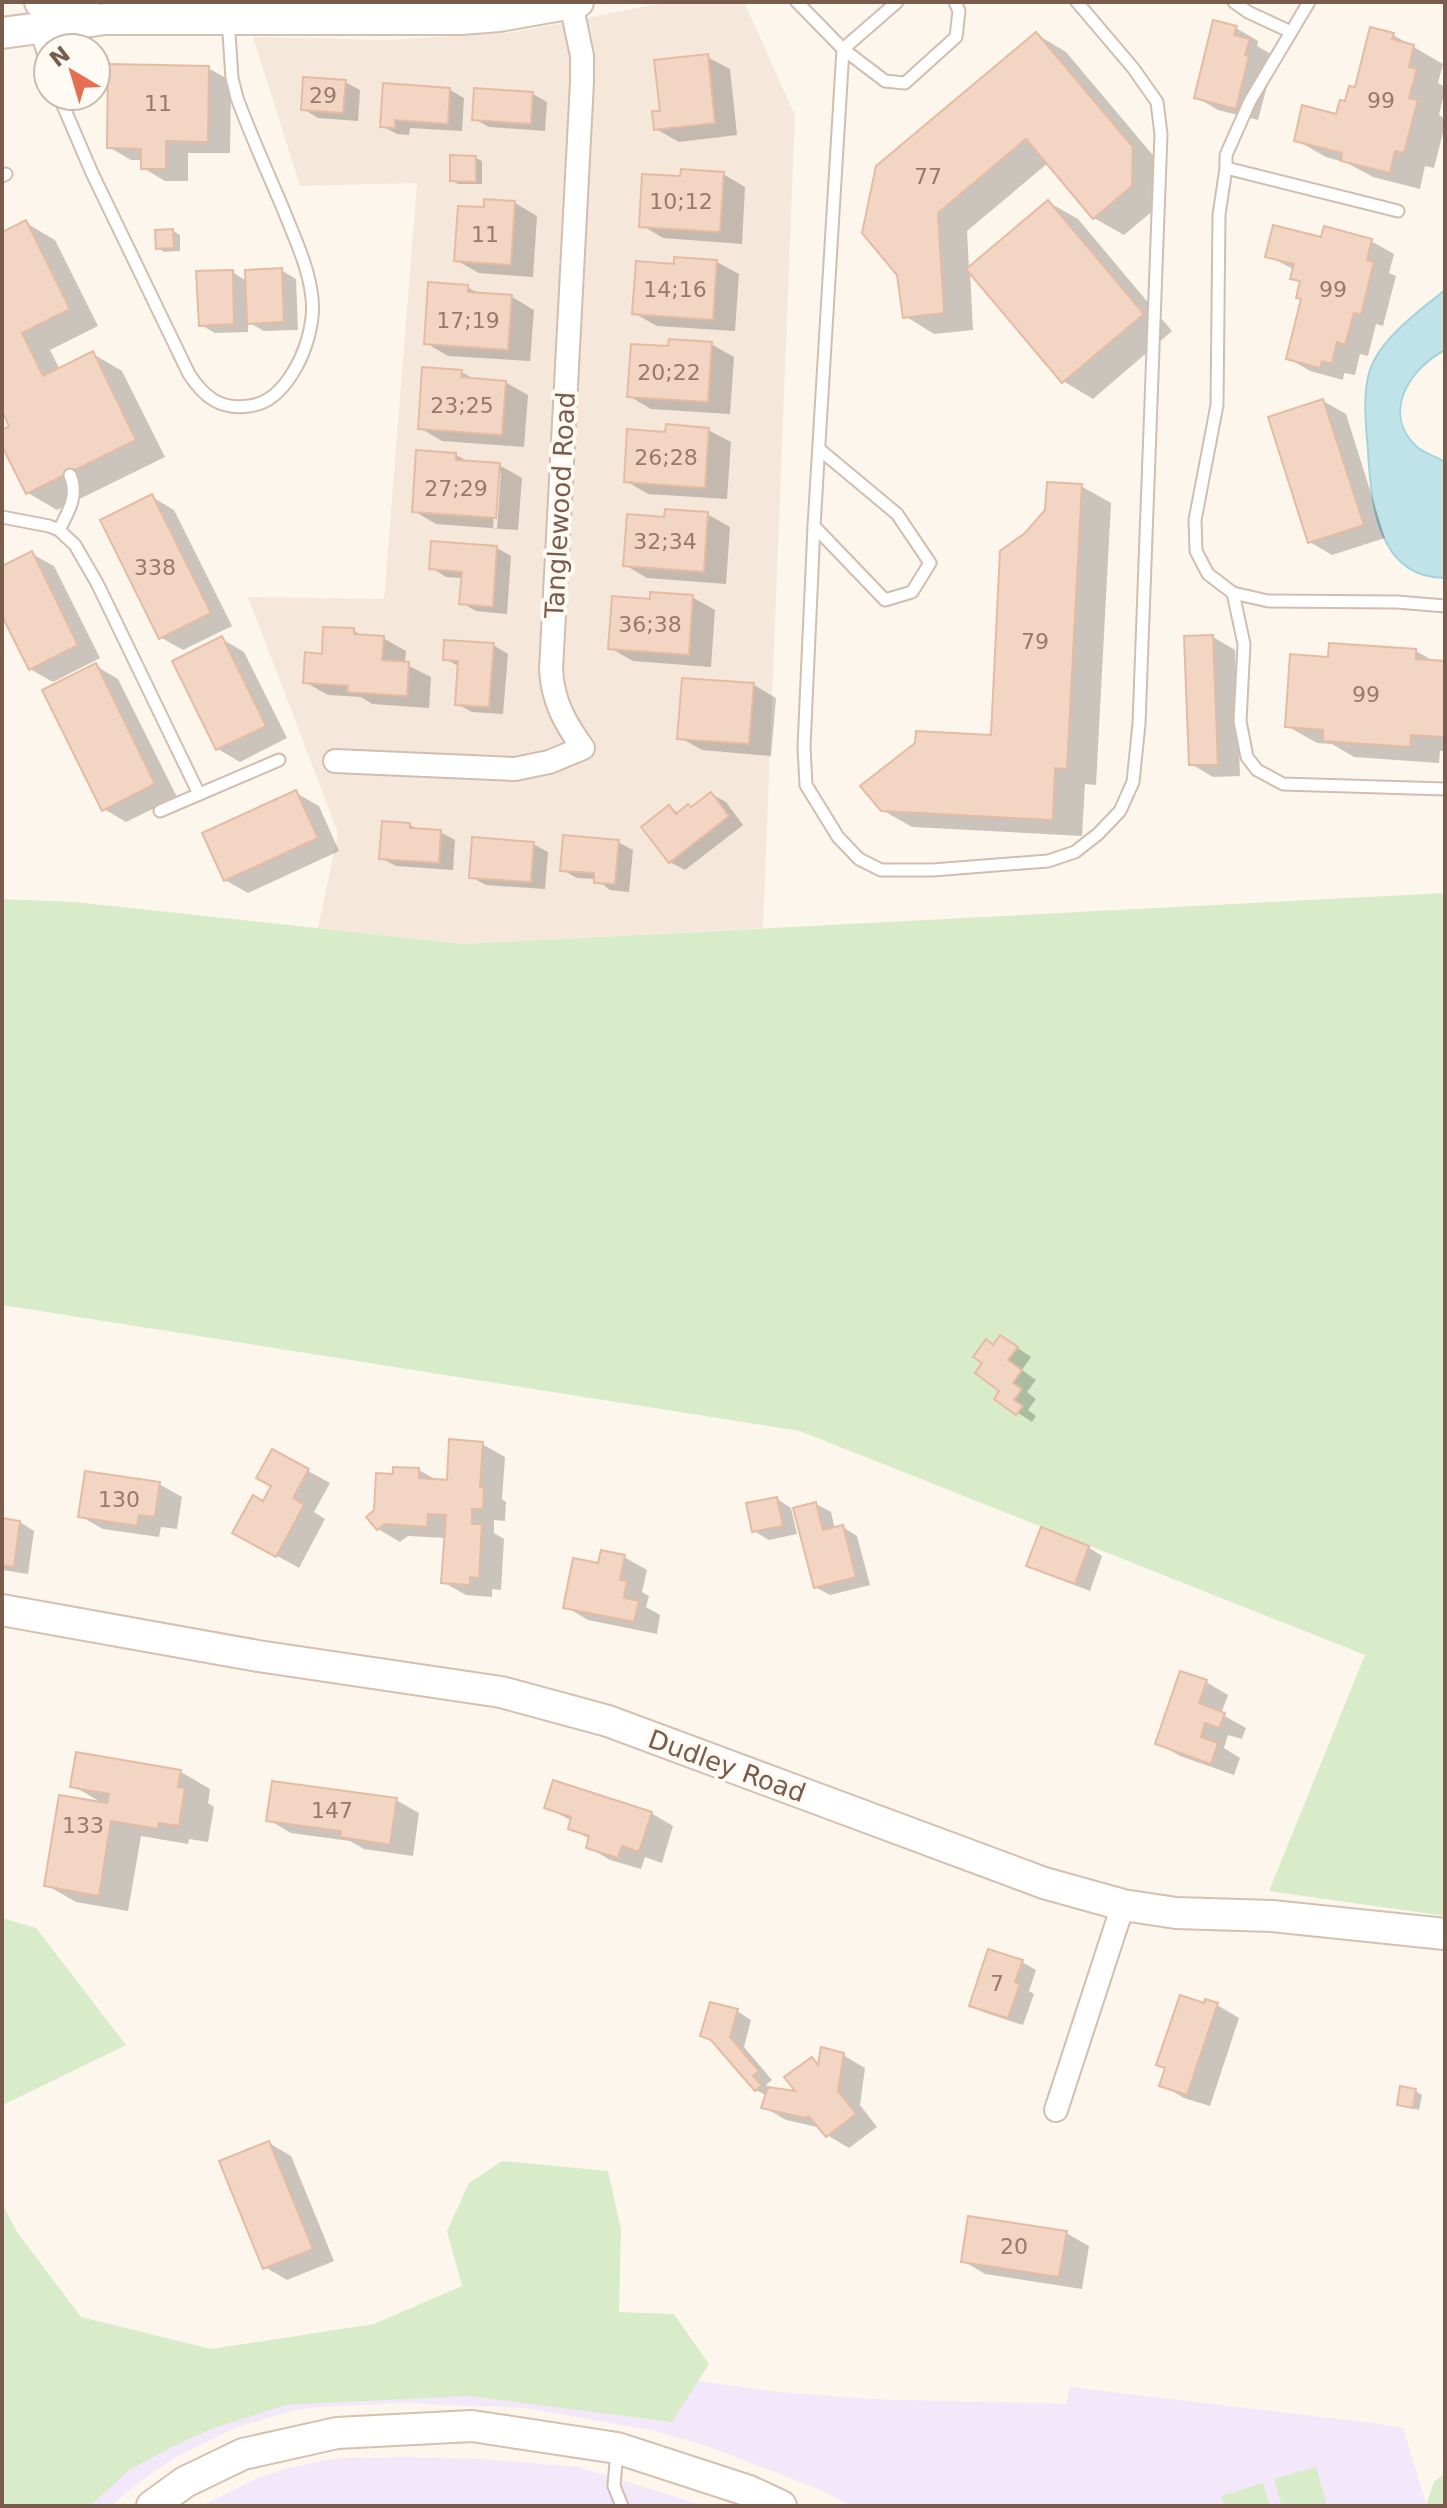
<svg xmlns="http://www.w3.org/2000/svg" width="1447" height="2508" viewBox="0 0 1447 2508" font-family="'DejaVu Sans',sans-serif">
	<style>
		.residential { fill: #f5e8da }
		.education { fill: #f3e8fa }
		.green { fill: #d8ecc9 }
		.water { fill: #bfe3e8; stroke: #a5d3da; stroke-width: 2 }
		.shadow { fill: #0003; fill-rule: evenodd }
		.building { fill: #f3d5c3; stroke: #e6bba3; stroke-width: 2 }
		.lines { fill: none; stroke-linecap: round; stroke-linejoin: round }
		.lane-casing { stroke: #d1beb0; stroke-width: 15 }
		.street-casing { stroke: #d1beb0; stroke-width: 26 }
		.secondary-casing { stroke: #d6c0b0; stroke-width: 34 }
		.lane { stroke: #fff; stroke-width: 11 }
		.street { stroke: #fff; stroke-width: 22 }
		.secondary { stroke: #fff; stroke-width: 30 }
		.labels { text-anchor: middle; stroke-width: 8; stroke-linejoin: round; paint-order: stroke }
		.number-label { font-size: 22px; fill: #987a6a }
		.street-label { font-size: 26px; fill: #7a5c4d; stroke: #fffaf3 }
	</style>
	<rect width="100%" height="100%" fill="#fdf6ec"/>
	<path class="residential" d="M667,2H744L795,115L763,928L464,944L318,928L338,833L248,597L384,599L417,183L300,186L253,37L388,40L516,32Z"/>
	<g class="education">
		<path d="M441,2342L599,2368L779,2392L872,2399L1066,2404L1070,2387L1380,2424L1403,2428L1427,2506H852L823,2491L707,2446L651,2430L526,2408L402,2403L318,2407L292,2411L237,2427L174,2458L138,2483L111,2506H2V2491Z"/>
		<path d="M407,2457L480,2459L578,2467L706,2506H201L257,2478L288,2468L338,2458Z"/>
	</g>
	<g class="green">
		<path d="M1445,893V1916L1269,1891L1365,1655L800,1431L2,1305V899L75,902L464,944Z"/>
		<path d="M2,1918L36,1928L126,2045L5,2104L2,2110Z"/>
		<path d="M502,2161L608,2171L621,2229L619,2312L674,2314L709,2364L672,2422L469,2396L285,2405L211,2429L180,2443L129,2470L90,2506H2V2204L17,2232L81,2317L211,2349L374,2324L462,2286L447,2231L469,2183Z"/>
		<path d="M1316,2467L1327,2506H1282L1274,2479Z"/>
		<path d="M1445,2473V2506H1426L1434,2482Z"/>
		<path d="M1263,2483L1270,2506H1224L1221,2496Z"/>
	</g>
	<path class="water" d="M1445,290V350C1409,369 1381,413 1417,447C1424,453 1437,457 1445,462V578C1377,578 1371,502 1368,451C1366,427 1363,400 1368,377C1376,341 1418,312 1445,290Z"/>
	<g class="shadow">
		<path d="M1236,28L1258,41L1257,46L1271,54L1267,69L1271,71L1258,120L1218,110L1196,97Z"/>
		<path d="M1036,34L1066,52L1162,166L1161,204L1124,235L1094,218L1048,163L967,231L969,268L1048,202L1078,219L1172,331L1093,399L1063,381L970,271L973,330L934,334L905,316L899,274Z"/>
		<path d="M1393,35L1443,64L1438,83L1445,87V90L1439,115L1445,119V125L1434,168L1425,166L1420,189L1373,177L1347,163L1326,157L1296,140L1338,116Z"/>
		<path d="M707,57L730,69L737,135L679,142L656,129L662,112Z"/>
		<path d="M208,68L231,81L230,153H188V181H165L143,168V160H131L109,147Z"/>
		<path d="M345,82L360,90L358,121L318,118L303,109Z"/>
		<path d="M450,90L464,98L462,131L410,128L409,135L397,134L382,126Z"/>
		<path d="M533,94L547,102L545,131L489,127L474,119Z"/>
		<path d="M476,158L482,161V184H458L452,180Z"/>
		<path d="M723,174L745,187L742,244L663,238L641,225L682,178Z"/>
		<path d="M515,203L537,216L533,277L479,273L456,260L485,210Z"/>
		<path d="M26,223L55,240L98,326L50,350L60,370L93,354L122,371L165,457L57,510L28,493L2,441V432L12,427L2,407V234Z"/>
		<path d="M173,231L180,235V251L164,252L158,248Z"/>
		<path d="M1322,240L1371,241L1394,254L1389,273L1396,276L1383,326L1376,324L1368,356L1360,354L1355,375L1344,373L1343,380L1310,371L1288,358L1303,300L1302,283L1293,278L1295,270L1268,256Z"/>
		<path d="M717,262L739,274L735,331L657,326L634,313L676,266Z"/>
		<path d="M281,270L296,279L298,330L264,331L248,322V332L215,333L201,325L232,272L247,281Z"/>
		<path d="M467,287L482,295L512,297L534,310L530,361L448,356L426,343Z"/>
		<path d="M711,344L734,357L730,414L651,409L629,396L670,348Z"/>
		<path d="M461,372L476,380L505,382L528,395L524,447L442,441L420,428Z"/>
		<path d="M1323,401L1346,414L1385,538L1332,555L1310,542Z"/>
		<path d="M708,430L731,442L727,499L648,494L626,481L667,434Z"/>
		<path d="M456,455L471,463L499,465L522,478L518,530L436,524L414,511ZM497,473H501L497,528H493Z"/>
		<path d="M1081,486L1111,503L1096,785L1085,784L1082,836L912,827L882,810L993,737L1030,531Z"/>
		<path d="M152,497L174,510L232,626L183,650L160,637Z"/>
		<path d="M707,514L730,527L726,584L647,578L625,565L666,519Z"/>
		<path d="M497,548L511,556L507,614L476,611L462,603L463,578L446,577L432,568Z"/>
		<path d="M32,554L54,566L100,658L53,682L30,669L2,612V568Z"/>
		<path d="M692,597L715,610L711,667L633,661L610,648L652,601Z"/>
		<path d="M353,630L364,637L383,638L406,651L405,664L431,677L429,708L372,704L361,697L328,695L305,682L323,656Z"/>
		<path d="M1213,637L1235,650L1240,776L1213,777L1191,764Z"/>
		<path d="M222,639L244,652L287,738L240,762L218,749Z"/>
		<path d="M493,645L508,654L503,714L472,712L457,704L460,667L445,659Z"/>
		<path d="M1416,651L1435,662L1445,663V751H1440L1439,763L1354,757L1332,744L1317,743L1287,726L1330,659Z"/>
		<path d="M96,666L118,679L177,797L126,822L104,809Z"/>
		<path d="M754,685L776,698L771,756L702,750L679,737Z"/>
		<path d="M296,793L319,806L339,851L248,893L225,880Z"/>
		<path d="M711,794L726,802L743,825L685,870L670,862L669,807L679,813L692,808Z"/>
		<path d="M410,825L419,830L440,832L455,840L453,870L396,866L381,858Z"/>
		<path d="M618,842L633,850L629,892L610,890L596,879L577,878L562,870Z"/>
		<path d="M533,844L548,852L545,889L486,885L471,877Z"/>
		<path d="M1015,1346L1031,1357L1022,1370L1036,1380L1027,1392L1036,1399L1028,1410L1036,1416L1032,1422L996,1399L1002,1390L994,1347Z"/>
		<path d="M482,1444L505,1457L502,1499L506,1502L505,1521L494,1520V1533L504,1539L501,1590L492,1589V1597L466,1595L443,1582L446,1538L408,1536L400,1542L378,1529L376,1511L395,1476L419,1470L438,1481L449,1482Z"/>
		<path d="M308,1471L330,1483L314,1512L325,1519L299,1568L234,1532L264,1503Z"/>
		<path d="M159,1484L182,1497L177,1529L161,1527L159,1537L103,1529L80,1516Z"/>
		<path d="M777,1499L791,1508L797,1534L769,1540L754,1531Z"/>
		<path d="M816,1504L831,1512L835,1529L843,1527L857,1536L870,1585L830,1595L815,1587Z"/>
		<path d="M2,1520L20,1522L34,1531L28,1574L2,1570Z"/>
		<path d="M1088,1547L1102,1556L1090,1591L1043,1573L1029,1565Z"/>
		<path d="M624,1557L647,1570L642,1592L649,1596L646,1607L660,1615L657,1634L588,1620L566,1607Z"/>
		<path d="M1206,1682L1228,1695L1221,1714L1246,1728L1242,1739L1228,1735L1224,1748L1240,1758L1234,1775L1180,1756L1158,1743Z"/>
		<path d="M78,1755L181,1772L210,1789L208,1803L214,1807L208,1842L189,1839L188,1844L141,1836L128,1911L76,1902L46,1885L104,1804L73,1786Z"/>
		<path d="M396,1800L419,1813L413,1856L364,1849L350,1841L291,1833L269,1820Z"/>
		<path d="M546,1807L651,1813L673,1826L662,1863L645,1857L641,1869L610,1860L588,1847L590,1839L570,1828L572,1821Z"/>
		<path d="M1022,1962L1036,1970L1029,1991L1034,1994L1023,2025L986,2013L972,2005Z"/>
		<path d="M1217,2005L1239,2018L1210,2106L1184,2098L1162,2085L1167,2069L1159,2064L1205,2006Z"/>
		<path d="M737,2011L751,2020L744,2047L772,2080L766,2085L770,2089L800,2094L812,2059L820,2064L843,2055L865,2068L860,2105L877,2127L849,2148L827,2135L821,2128L786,2120L764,2107L767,2096L756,2090L717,2044Z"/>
		<path d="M1415,2091L1422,2095L1419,2110L1399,2104Z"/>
		<path d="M269,2143L291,2156L334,2261L287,2280L265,2267Z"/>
		<path d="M1066,2233L1089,2246L1082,2289L985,2274L963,2261Z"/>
	</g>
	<g class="building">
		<path d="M1213,20L1237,26L1234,35L1250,39L1245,55L1249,56L1236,109L1194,98Z"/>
		<path d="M1370,27L1394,33L1392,39L1414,45L1409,67L1417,69L1409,98L1418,100L1404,153L1395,151L1390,173L1341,161L1342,153L1294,141L1302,105L1336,114L1340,100L1345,101L1349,86L1355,87Z"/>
		<path d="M1036,32L1133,147L1132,186L1093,219L1026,139L938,213L944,313L903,318L897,275L862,233L876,166Z"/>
		<path d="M708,54L715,123L654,130L652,111H660L654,60Z"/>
		<path d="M108,64L209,66L208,142L166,141V169H141V149L107,148Z"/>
		<path d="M303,77L346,80L343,113L301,110Z"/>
		<path d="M383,83L450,88L448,124L395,120V128L380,127Z"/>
		<path d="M474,88L533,92L531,124L472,120Z"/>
		<path d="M450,155L476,156V182L450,181Z"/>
		<path d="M681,169L724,172L720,232L639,227L642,174L680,176Z"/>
		<path d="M484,199L515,201L511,265L454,261L458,206L484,207Z"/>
		<path d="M1048,200L1144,314L1062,383L966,269Z"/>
		<path d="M26,220L70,309L22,333L43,376L93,351L136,440L26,494L2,446V430L9,426L2,411V232Z"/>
		<path d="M1273,225L1321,237L1324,226L1372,239L1367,260L1374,262L1361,315L1354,313L1345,345L1337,342L1332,364L1322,361L1320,368L1286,359L1301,299L1296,298L1300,281L1290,279L1294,264L1265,257Z"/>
		<path d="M173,229L174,248L156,249L155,230Z"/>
		<path d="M674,257L717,260L713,320L632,314L636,261L674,264Z"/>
		<path d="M282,268L284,322L247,324L245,270Z"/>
		<path d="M233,270L234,324L199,326L196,271Z"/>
		<path d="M428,282L468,285V292L512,295L508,350L424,344Z"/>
		<path d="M669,339L712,342L708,402L627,397L631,344L668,346Z"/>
		<path d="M422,367L462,370L461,377L506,381L502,435L418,429Z"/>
		<path d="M1323,399L1364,525L1308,543L1268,417Z"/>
		<path d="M666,424L709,428L705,488L624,482L627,429L665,432Z"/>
		<path d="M416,450L456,453V460L500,463L496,518L412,512Z"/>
		<path d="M1047,482L1082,484L1067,769L1055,768L1053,820L881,811L860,786L915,743L916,731L991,735L1000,551L1025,533L1045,510Z"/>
		<path d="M152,494L211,613L159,639L100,520Z"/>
		<path d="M665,509L708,512L704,572L623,566L627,514L664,517Z"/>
		<path d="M431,541L497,546L493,607L459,604L462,572L429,569Z"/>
		<path d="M32,551L78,645L29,670L2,616V566Z"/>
		<path d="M650,592L693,595L689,655L608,649L612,596L650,599Z"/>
		<path d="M323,627L354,628V634L384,636L382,660L409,662L407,696L347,692L348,686L303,683L305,652L322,654Z"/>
		<path d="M1213,635L1218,765H1189L1184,636Z"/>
		<path d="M222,636L266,726L216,750L172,661Z"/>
		<path d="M444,640L494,643L489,707L455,705L458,661L443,660Z"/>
		<path d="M1329,643L1416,649V659L1445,661V737L1411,735L1410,747L1323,741V730L1285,727L1290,654L1328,657Z"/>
		<path d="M96,663L155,784L102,811L42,690Z"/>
		<path d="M682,678L754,683L749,744L677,739Z"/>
		<path d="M296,790L318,838L224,881L202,833Z"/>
		<path d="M711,792L729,816L669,863L641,827L669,805L676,814L688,804L691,807Z"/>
		<path d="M382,821L410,823V828L441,830L439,863L379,859Z"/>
		<path d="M563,835L619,840L615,884L594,883V873L560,871Z"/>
		<path d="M472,837L534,842L531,882L469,878Z"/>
		<path d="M1000,1335L1018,1347L1008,1360L1022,1370L1013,1383L1022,1389L1014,1400L1023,1406L1016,1415L994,1399L999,1391L975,1373L982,1363L973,1357L986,1339L993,1345Z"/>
		<path d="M449,1439L483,1442L480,1487H484L483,1509H472V1524H482L479,1578L470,1577V1585L441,1583L446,1515L428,1514L427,1527L385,1524L377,1530L366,1517L374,1510L376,1473L393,1474V1467L419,1468V1478L447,1480Z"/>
		<path d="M272,1449L309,1469L293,1498L304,1505L276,1557L232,1533L253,1495L263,1501L271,1486L256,1478Z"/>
		<path d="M85,1471L160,1482L155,1517L139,1515L137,1526L78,1517Z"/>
		<path d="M777,1497L783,1526L752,1532L746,1503Z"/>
		<path d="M816,1502L823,1530L843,1525L856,1577L814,1588L793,1508Z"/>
		<path d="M2,1518L20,1521L14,1567L2,1565Z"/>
		<path d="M1041,1527L1089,1546L1075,1584L1026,1566Z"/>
		<path d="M601,1550L625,1555L620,1580L627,1581L624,1598L639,1601L634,1622L563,1608L573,1558L598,1563Z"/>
		<path d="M1180,1671L1207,1680L1199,1703L1225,1713L1219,1728L1205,1723L1201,1737L1218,1743L1211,1764L1155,1744Z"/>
		<path d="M76,1752L181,1770L178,1787L185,1788L179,1826L159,1823L158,1829L111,1821L99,1896L44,1886L59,1795L107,1803L109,1794L70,1787Z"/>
		<path d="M553,1780L652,1812L639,1852L622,1846L618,1858L586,1848L589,1836L568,1829L571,1817L544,1808Z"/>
		<path d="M272,1781L397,1798L390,1845L340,1837L341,1831L266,1821Z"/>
		<path d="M988,1949L1023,1960L1015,1982L1020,1984L1008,2018L969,2006Z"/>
		<path d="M1180,1995L1204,2003L1205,1999L1218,2003L1187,2095L1159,2086L1165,2068L1156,2065Z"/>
		<path d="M710,2002L738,2009L730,2037L759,2071L753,2076L762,2085L755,2091L711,2040L700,2036Z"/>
		<path d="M821,2047L844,2053L838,2091L856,2114L826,2137L809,2116L806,2118L761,2108L768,2087L795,2091L784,2077L812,2057L818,2065Z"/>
		<path d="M1400,2086L1416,2089L1413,2108L1397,2105Z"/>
		<path d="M269,2141L313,2249L263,2269L219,2161Z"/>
		<path d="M968,2216L1067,2231L1059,2277L961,2262Z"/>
	</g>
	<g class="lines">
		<g class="lane-casing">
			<g id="lane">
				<path d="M797,2L843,49L885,81L905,83L956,37L959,11L955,2"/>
				<path d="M897,2L843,49L814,526L804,747L806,785L838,837L859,859L881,870H933L1048,861L1075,852L1098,834L1120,811L1133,782L1139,724L1161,134L1157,102L1133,68L1077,2"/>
				<path d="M1234,2L1248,12L1291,32"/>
				<path d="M36,31L48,68"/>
				<path d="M59,96L92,173L189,374C204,397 220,410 249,406C268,404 282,390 292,374C305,354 315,323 312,298C309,268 295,239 284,211C268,173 251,136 237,98L232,78L228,19"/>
				<path d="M1226,168V155L1250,101L1309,2"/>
				<path d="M2,176L6,174"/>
				<path d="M1398,211L1226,168L1219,215L1217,405L1195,520L1196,551L1208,574L1233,593L1268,601L1397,602L1445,606"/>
				<path d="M2,517L49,526L59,530L75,545L97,583L199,794"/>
				<path d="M814,526L885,600L912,592L930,563L897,514L819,449"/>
				<path d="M59,530C68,512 79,496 70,475"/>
				<path d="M1233,593L1244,644L1240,721L1247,757L1257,770L1283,784L1445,789"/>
				<path d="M160,811L279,760"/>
				<path d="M617,2449L614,2486L622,2506"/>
			</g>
		</g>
		<g class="street-casing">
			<g id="street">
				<path d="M335,761L515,769L549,762L583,748C565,723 553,702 551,670L582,82V56L571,3"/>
				<path d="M1056,2110L1123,1905"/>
			</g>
		</g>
		<g class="secondary-casing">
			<g id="secondary">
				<path d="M40,2L58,9L89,15"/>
				<path d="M2,33L106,19H461L499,16L578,2"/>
				<path d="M2,1610L258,1656L501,1692L608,1721L1044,1883L1123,1905L1176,1913L1272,1916L1445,1934"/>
				<path d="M152,2506L185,2482L243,2454L337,2433L472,2426L617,2448L749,2491L781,2506"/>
			</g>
		</g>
		<use href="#lane" class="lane"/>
		<use href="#street" class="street"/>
		<use href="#secondary" class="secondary"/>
	</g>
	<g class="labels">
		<g class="number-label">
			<text x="323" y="103">29</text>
			<text x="1381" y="108">99</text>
			<text x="158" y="111">11</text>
			<text x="928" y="184">77</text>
			<text x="681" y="209">10;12</text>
			<text x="485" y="242">11</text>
			<text x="675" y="297">14;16</text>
			<text x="1333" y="297">99</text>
			<text x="468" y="328">17;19</text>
			<text x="669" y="380">20;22</text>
			<text x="462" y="413">23;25</text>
			<text x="666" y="465">26;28</text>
			<text x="456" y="496">27;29</text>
			<text x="665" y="549">32;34</text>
			<text x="155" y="575">338</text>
			<text x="650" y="632">36;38</text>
			<text x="1035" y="649">79</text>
			<text x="1366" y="702">99</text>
			<text x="119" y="1507">130</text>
			<text x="332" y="1818">147</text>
			<text x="83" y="1833">133</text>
			<text x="997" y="1991">7</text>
			<text x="1014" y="2254">20</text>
		</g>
		<g class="street-label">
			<text transform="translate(560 505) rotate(-87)" y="9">Tanglewood Road</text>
			<text transform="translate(727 1766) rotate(20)" y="9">Dudley Road</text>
		</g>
	</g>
	<rect width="1447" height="2508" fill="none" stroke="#7a5c4d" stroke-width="8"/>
	<g transform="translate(72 72) rotate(322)"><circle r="38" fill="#fffaf3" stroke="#cabbb1" stroke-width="2"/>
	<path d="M0-6L14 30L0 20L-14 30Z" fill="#e76f51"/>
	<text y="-12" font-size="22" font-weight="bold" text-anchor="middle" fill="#7a5c4d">N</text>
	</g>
</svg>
